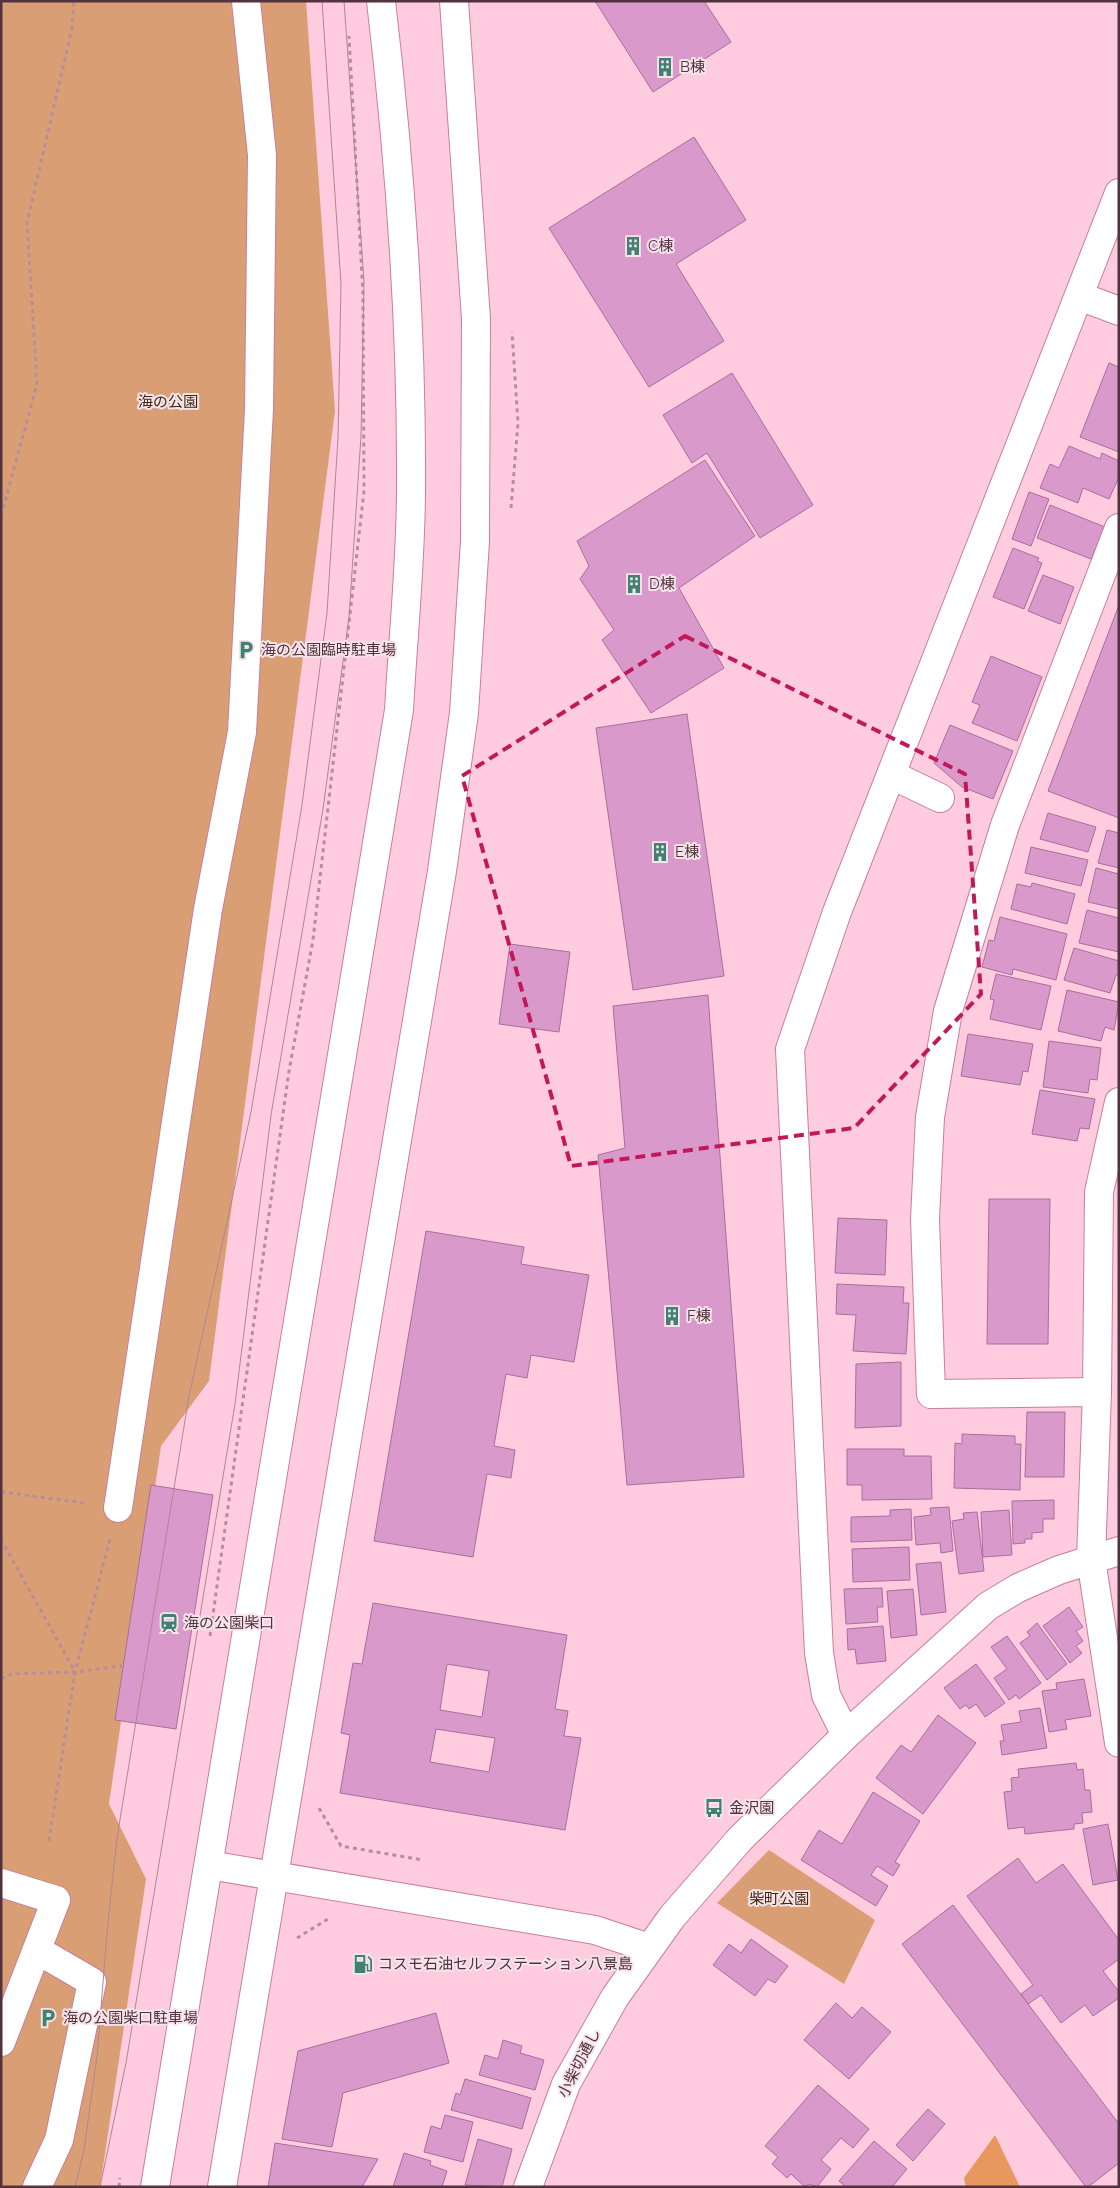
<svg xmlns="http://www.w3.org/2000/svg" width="1120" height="2188" viewBox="0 0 1120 2188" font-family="Raleway,'Noto Sans JP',sans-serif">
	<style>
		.green { fill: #da9e75 }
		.forest { fill: #e7985e }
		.building { fill: #da99cb; stroke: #aa6d9c; fill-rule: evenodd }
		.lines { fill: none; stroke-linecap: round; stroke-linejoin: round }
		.minor-casing { stroke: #c97e9b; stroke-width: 30 }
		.path { stroke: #b78c9c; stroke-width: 3; stroke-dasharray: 4 4; stroke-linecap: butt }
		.minor { stroke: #fff; stroke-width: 28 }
		.tram { stroke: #af8695; stroke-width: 1 }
		.marked { fill: none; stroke: #c2185b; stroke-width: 4; stroke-dasharray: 10 6; stroke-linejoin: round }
		.labels { text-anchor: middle; stroke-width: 4; stroke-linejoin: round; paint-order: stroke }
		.poi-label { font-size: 15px; fill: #52323e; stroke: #f5e4ea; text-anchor: start }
		.park-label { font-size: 15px; fill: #44250c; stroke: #f5e4ea }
		.street-label { font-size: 15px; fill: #52323e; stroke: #f5e4ea }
	</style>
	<rect width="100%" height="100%" fill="#feccde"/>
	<g class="green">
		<path d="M1,1H306L335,411L209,1381L161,1446L109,1804L146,1879L100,2187H1Z"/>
		<path d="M769,1850L875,1920L844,1984L717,1903Z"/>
	</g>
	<path class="forest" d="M995,2135L1020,2187H966L964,2178Z"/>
	<g class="building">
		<path d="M595,1H704L731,42L653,92Z"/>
		<path d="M694,137L746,220L676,264L724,341L649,387L549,228Z"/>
		<path d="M1109,363L1119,367V452L1080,437Z"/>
		<path d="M732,373L813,505L760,538L707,453L692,463L663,415Z"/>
		<path d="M1069,446L1100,459L1102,453L1119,461V477L1109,499L1083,488L1078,503L1040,488L1050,464L1059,468Z"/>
		<path d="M705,460L755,536L679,588L724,668L651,713L602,640L614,630L580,579L589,566L577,541Z"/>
		<path d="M1029,492L1049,499L1031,546L1012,539Z"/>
		<path d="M1050,505L1105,527L1091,559L1037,538Z"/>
		<path d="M1013,548L1039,558L1037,561L1042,563L1024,609L993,597Z"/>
		<path d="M1043,575L1074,587L1060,624L1028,611Z"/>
		<path d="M1119,605V818L1048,791Z"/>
		<path d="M991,656L1042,677L1017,741L972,723L980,705L972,702Z"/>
		<path d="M687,714L724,976L633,990L596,728Z"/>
		<path d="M950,725L1013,751L993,799L962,787L934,763Z"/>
		<path d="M1048,813L1096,827L1088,852L1040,839Z"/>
		<path d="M1107,830L1119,833V868L1098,863Z"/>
		<path d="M1031,847L1088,860L1081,886L1025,873Z"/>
		<path d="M1096,868L1119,874V909L1088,902Z"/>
		<path d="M1032,883L1075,894L1067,924L1011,909L1017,884L1031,887Z"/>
		<path d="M1087,910L1119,918V952L1079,943Z"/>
		<path d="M1000,917L1067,934L1056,980L1013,969L1012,975L982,967L989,940L994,941Z"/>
		<path d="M510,944L570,952L559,1032L499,1024Z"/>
		<path d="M1074,948L1119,961V975H1116L1110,993L1064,980Z"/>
		<path d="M996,974L1051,986L1041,1030L990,1019L994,1000L990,999Z"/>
		<path d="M1067,990L1119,1002L1114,1030L1105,1027L1101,1041L1058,1031Z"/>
		<path d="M708,995L744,1477L627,1485L598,1155L625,1148L613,1006Z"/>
		<path d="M968,1034L1033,1044L1028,1072L1023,1071L1020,1085L961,1076Z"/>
		<path d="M1049,1041L1101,1048L1097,1080L1090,1079L1088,1093L1043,1087Z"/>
		<path d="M1040,1090L1095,1099L1089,1129L1080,1128L1077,1141L1032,1134Z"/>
		<path d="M989,1199H1050L1048,1344H987Z"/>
		<path d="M838,1218L887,1220L885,1275L835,1273Z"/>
		<path d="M426,1231L524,1247L521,1264L589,1275L574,1362L531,1355L527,1378L506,1374L494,1446L515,1450L511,1478L487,1474L473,1557L374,1541Z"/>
		<path d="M837,1284L904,1287L903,1303H909L906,1354L853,1351L856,1315L836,1314Z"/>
		<path d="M901,1362V1426L855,1428L856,1364Z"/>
		<path d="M1027,1412H1065L1064,1477H1025Z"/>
		<path d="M962,1434L1015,1436V1444H1021L1020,1490L954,1488L955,1443L962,1444Z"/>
		<path d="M847,1449H904V1456H931L932,1499L862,1500V1485H847Z"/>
		<path d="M151,1485L213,1495L176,1729L115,1720Z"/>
		<path d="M1054,1500V1519H1043V1532L1032,1533V1539H1025V1543L1013,1544L1012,1501Z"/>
		<path d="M949,1507L953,1551L941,1553L940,1543L916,1545L914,1517L931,1515L930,1508Z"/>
		<path d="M911,1509L912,1540L851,1542V1517L890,1516V1510Z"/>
		<path d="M1009,1510L1012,1555L983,1557L981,1512Z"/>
		<path d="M977,1512L984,1571L959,1574L952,1521L964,1519L963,1513Z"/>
		<path d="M909,1547L910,1580L853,1582L852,1549Z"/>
		<path d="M941,1562L946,1612L921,1615L916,1564Z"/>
		<path d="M882,1588L883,1607H877L878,1622L846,1624L844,1589Z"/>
		<path d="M913,1589L917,1635L891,1638L887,1591Z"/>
		<path d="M373,1603L567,1635L555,1709L568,1711L564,1736L581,1738L565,1830L340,1793L350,1735L341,1733L353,1663L362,1664ZM447,1664L489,1671L482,1717L440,1710ZM436,1729L495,1738L489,1772L430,1762Z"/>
		<path d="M1069,1607L1083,1627L1076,1631L1083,1641L1076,1646L1082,1653L1070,1663L1043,1626Z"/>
		<path d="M1037,1623L1067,1664L1047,1680L1020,1643L1030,1636L1027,1632Z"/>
		<path d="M883,1626L886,1661L857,1664L855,1649L848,1650L847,1629Z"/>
		<path d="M1007,1636L1041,1683L1019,1699L1016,1695L1009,1700L994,1678L1007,1669L991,1647Z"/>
		<path d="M976,1664L1005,1703L985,1717L976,1704L969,1709L966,1705L960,1709L944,1688Z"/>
		<path d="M1084,1679L1091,1716L1065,1720L1067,1729L1049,1732L1042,1691L1057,1689L1056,1683Z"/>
		<path d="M1040,1708L1047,1748L1002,1755L1000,1741H1004L1001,1725L1021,1722L1019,1711Z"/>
		<path d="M938,1715L976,1743L923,1814L876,1778L901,1745L911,1752Z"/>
		<path d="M1076,1763L1077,1770L1083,1769L1085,1790H1090L1092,1812L1082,1813L1083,1823L1074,1824V1829L1025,1834L1024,1827L1008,1829L1004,1792L1012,1791L1011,1778L1019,1777L1018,1769Z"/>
		<path d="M873,1792L920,1821L895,1862L900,1865L893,1876L877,1866L871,1875L888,1886L876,1906L801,1860L819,1830L842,1844Z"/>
		<path d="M1108,1824L1118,1880L1093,1885L1083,1829Z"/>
		<path d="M1018,1858L1036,1883L1063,1864L1119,1940V1959L1103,1971L1119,1992V1998L1093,2016L1085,2005L1061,2023L1041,1995L1028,2004L1021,1994L1033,1985L967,1896Z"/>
		<path d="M953,1905L1119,2124V2163L1088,2187H1086L902,1944Z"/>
		<path d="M751,1939L788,1966L775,1983L768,1979L755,1996L713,1965L729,1944L741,1953Z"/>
		<path d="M836,2003L852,2018L862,2007L891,2032L849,2079L804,2040Z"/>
		<path d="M436,2013L449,2063L343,2093L332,2147L282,2139L298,2051Z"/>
		<path d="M503,2040L522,2046L520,2053L544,2060L535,2090L479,2075L485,2055L498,2059Z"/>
		<path d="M465,2079L531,2098L522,2129L451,2110L456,2093L460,2095Z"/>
		<path d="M818,2085L869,2129L853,2148L841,2138L821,2160L831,2169L817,2187L809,2184L805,2187L791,2174L787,2178L772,2164L778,2157L765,2146Z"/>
		<path d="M928,2109L945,2124L913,2161L896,2145Z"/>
		<path d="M445,2115L473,2122L463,2162L424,2152L431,2126L441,2129Z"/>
		<path d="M478,2139L512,2149L502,2187L465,2185Z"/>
		<path d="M874,2141L907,2169L892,2187H846L839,2181Z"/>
		<path d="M275,2143L378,2159L362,2187H268Z"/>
		<path d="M404,2153L431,2161L430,2165L447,2171L442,2187H393Z"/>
	</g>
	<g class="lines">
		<g class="minor-casing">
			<g id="minor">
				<path d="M1079,296L1119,311"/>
				<path d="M892,775L940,798"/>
				<path d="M1119,1102L1099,1192L1097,1392L1091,1559L1119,1743"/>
				<path d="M1097,1392L931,1394L925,1219L930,1117L948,1011L1005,825L1119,528"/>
				<path d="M118,1508L208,909L242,732L259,409L262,155L246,1"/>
				<path d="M846,1735L826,1695L819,1653L790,1049L837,912L1119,193"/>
				<path d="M209,1865L595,1930L649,1948"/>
				<path d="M1,1883L56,1900L1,2042"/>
				<path d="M37,1950L92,1982L59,2140L37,2187"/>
				<path d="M155,2187L399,710C403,636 411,562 411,488C412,325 400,162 381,1"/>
				<path d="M222,2187L442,871L464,713L475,541L476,319L454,1"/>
				<path d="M528,2187L566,2084L615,1997L672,1917L740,1839L846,1735L988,1606L1018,1588L1059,1570L1119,1551"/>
			</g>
		</g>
		<g class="path">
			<path d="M511,508L518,423L512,332"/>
			<path d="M1,516L37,384L27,223L72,28L74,1"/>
			<path d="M1,1492L85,1503"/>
			<path d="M1,1539L75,1672"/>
			<path d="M210,1636L289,1071L313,940L364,491L363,294L349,36"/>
			<path d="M1,1679L11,1674L75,1672L122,1666"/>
			<path d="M319,1808L341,1846L423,1860"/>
			<path d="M49,1841L75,1672L110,1539"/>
			<path d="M297,1938L328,1919"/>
			<path d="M119,2187L120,2178"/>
		</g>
		<use href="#minor" class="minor"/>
		<g class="tram">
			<path d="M75,2187L84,2150L97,2056L108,1922L117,1838L189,1396L251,1112L302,805L327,613L338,438L341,284L322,1"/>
			<path d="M100,2187L126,2063L235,1404L271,1115L323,809L349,617L361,436L364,281L344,1"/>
		</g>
	</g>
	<path class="marked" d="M685,636L965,774L981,994L854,1128L571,1166L462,776Z"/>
	<defs>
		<g id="building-bare" transform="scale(1.5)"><path d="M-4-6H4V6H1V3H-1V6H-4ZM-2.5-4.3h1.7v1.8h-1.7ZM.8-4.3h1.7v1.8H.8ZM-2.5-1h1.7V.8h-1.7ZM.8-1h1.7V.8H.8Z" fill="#408171" stroke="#f5e4ea" stroke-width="2.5" paint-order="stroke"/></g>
		<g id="parking-bare" transform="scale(1.5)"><path d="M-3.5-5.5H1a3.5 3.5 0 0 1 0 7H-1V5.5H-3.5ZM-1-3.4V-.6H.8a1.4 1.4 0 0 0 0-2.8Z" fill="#408171" stroke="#f5e4ea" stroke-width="2.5" paint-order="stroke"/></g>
		<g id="station-bare" transform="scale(1.5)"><path d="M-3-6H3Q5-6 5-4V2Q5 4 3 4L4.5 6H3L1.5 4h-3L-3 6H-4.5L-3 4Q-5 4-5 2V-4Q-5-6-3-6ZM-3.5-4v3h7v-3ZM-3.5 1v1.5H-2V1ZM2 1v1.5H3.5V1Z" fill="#408171" stroke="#f5e4ea" stroke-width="2.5" paint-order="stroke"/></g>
		<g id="bus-bare" transform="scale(1.5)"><path d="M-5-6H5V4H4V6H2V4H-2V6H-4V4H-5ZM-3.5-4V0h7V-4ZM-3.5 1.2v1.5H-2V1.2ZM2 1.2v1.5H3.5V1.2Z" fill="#408171" stroke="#f5e4ea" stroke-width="2.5" paint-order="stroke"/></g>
		<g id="fuel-bare" transform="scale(1.5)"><path d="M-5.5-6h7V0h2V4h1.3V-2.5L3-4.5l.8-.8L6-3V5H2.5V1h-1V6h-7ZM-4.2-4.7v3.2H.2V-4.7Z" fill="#408171" stroke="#f5e4ea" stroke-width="2.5" paint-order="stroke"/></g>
	</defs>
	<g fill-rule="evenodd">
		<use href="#building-bare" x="665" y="67"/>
		<use href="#building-bare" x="633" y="246"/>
		<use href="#building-bare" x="634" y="584"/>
		<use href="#parking-bare" x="246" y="650"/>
		<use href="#building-bare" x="660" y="852"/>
		<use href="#building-bare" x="672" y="1316"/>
		<use href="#station-bare" x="169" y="1623"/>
		<use href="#bus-bare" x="714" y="1808"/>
		<use href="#fuel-bare" x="363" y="1964"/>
		<use href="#parking-bare" x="48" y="2018"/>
	</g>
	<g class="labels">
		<g class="poi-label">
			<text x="680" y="72">B棟</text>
			<text x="648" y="251">C棟</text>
			<text x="649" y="589">D棟</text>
			<text x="261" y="655">海の公園臨時駐車場</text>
			<text x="675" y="857">E棟</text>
			<text x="687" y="1321">F棟</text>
			<text x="184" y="1628">海の公園柴口</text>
			<text x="729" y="1813">金沢園</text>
			<text x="378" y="1969">コスモ石油セルフステーション八景島</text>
			<text x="63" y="2023">海の公園柴口駐車場</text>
		</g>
		<g class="park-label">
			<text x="168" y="407">海の公園</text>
			<text x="779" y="1904">柴町公園</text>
		</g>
		<g class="street-label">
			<text transform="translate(579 2063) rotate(-63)" y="5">小柴切通し</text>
		</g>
	</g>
	<rect width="1120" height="2188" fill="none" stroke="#52323e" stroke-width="5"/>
</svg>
